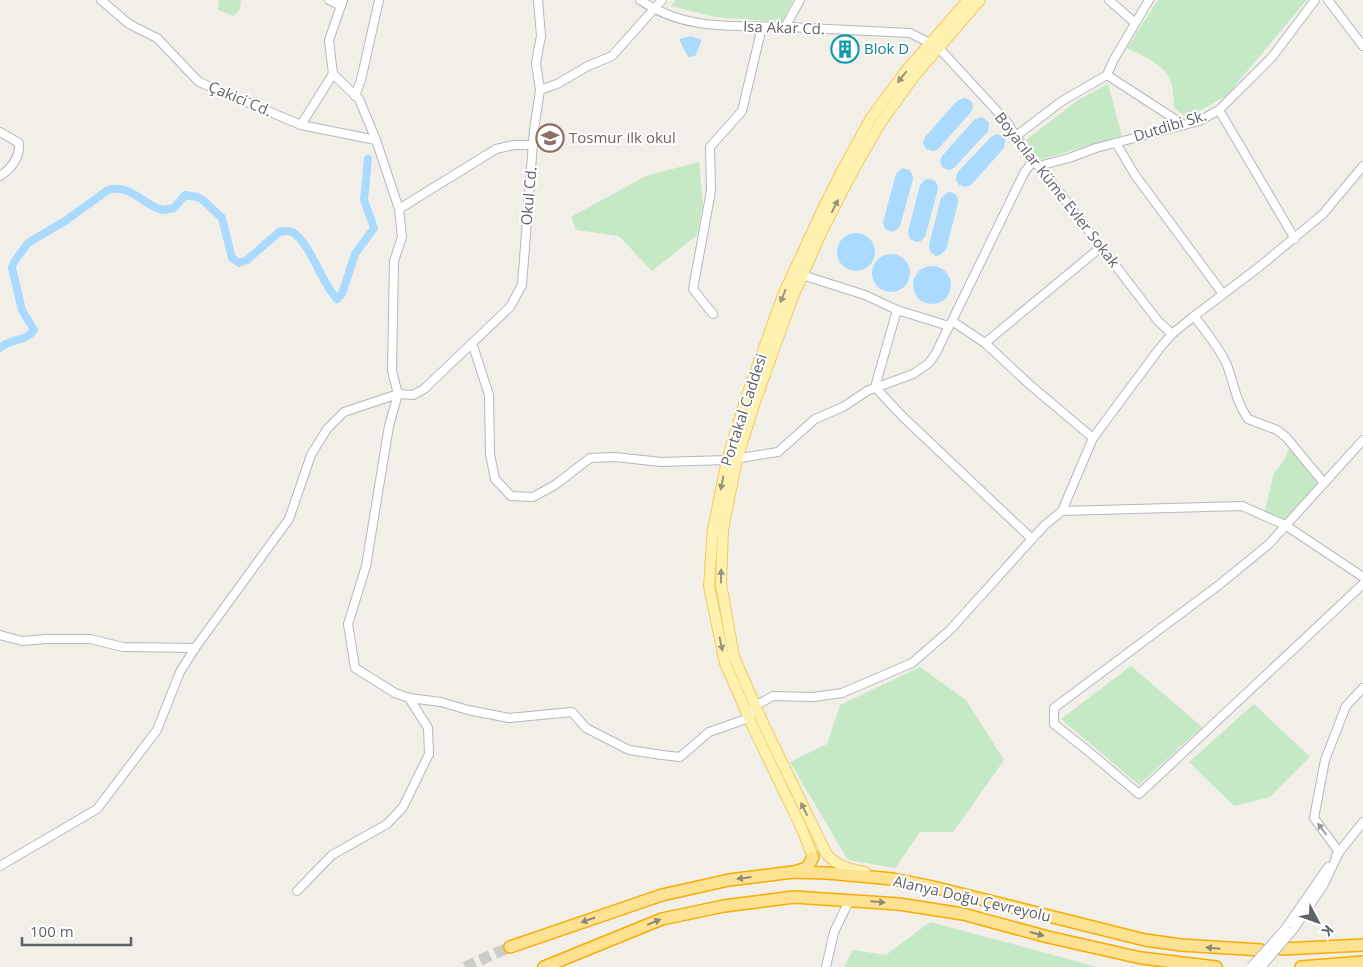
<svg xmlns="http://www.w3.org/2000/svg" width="1363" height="967" viewBox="0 0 1363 967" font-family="'Open Sans',sans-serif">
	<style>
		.green { fill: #c5e8c5 }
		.water { fill: #aadaff }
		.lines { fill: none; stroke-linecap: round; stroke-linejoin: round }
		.canal { stroke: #aadaff; stroke-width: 8 }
		.highway-tunnel { stroke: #ccccc8; stroke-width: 11; stroke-dasharray: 11 5.5; stroke-linecap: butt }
		.minor-casing { stroke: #b5b8bc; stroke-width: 10 }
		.major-casing { stroke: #f2c960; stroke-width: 12 }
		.highway-casing { stroke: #f9ab00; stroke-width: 14 }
		.minor { stroke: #fff; stroke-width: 8 }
		.major { stroke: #fff2af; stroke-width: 10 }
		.highway { stroke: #fde293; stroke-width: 11 }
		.minor-bridge-casing { stroke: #b5b8bc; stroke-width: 10; stroke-linecap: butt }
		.minor-bridge { stroke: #fff; stroke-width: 8 }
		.oneway { fill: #979581 }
		.oneway2 { fill: #979a9d }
		.oneway3 { fill: #8e8975 }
		.labels { text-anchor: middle; stroke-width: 4; stroke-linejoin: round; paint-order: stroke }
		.street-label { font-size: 15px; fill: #5f6368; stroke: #fff }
		.culture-label { font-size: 15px; fill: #0d838f; stroke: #fff; text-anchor: start }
		.education-label { font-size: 15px; fill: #785e54; stroke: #fff; text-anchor: start }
	</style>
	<rect width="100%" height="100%" fill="#f1efe8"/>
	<g class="green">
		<path d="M219,0H241L240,9L234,16L218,10Z"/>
		<path d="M675,0H793L782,22L715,17L671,6Z"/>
		<path d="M1158,0H1307L1226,96L1187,118L1174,108C1174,97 1173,83 1167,74C1161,64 1138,53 1127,48Z"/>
		<path d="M1108,84L1122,136L1039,160L1026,140L1078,100Z"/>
		<path d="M699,162L703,204L697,235L652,271L619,236L576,230L571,217L646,176Z"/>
		<path d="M1291,445L1321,483L1285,523L1264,514L1274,473L1283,462Z"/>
		<path d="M1131,666L1202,727L1139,785L1061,719Z"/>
		<path d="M920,667L966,700L1004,760L953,832H920L895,868L848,860L790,762L827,744L840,705Z"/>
		<path d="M1254,704L1310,757L1270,797L1234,806L1189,762Z"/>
		<path d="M930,922L1098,967H844L853,950L886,955Z"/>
	</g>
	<g class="water">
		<path d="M691,36L702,40L695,56L688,57L679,39Z"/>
		<path d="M964,98C972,99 975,105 971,112L937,150L933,151L926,149L923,143L925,137L957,101Z"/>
		<path d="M982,117L989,122L988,131L954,168L949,170L943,168L940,162L942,156L975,119Z"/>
		<path d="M997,134L1001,136L1005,139L1004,148L971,185L965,187L959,185L956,180L957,173L991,137Z"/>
		<path d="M902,168L910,170L912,174L913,179L900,226C896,232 891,233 885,229L883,222L896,174Z"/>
		<path d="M926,179L934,180L937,184L938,189L925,237L921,241L916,242L910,239L908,232L920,185Z"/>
		<path d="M948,192C955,192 959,196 958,203L946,250L940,255L935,256L930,251L929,245L941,198Z"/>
		<circle cx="856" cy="252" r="19"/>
		<circle cx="891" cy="273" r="19"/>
		<circle cx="932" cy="285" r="19"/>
	</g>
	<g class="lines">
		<path class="canal" d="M0,348C10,338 26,342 34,330L22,310L12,268L14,262L28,243L65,221L108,190C130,183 144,206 163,210L174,208L185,195L197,197L203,200L222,218L232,258L239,263L247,260L279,232C284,231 289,230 294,233C313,248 320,281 337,299L342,294L355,254L374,228L364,200L368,159"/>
		<path class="highway-tunnel" d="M465,967L510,947"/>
		<g class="minor-casing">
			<g id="minor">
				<path d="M101,0L129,24L157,38L199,82L301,125L376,140"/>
				<path d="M329,0L341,6"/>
				<path d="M343,0L329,40L333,74L359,99L376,140L399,209L402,237L394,261L392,371L398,394L389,426L366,566L348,624L355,668L395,693L409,698L441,702L468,710L509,718L572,712L586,728L629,750L662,755L680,757L709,732L749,718L755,706L773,696L813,697L842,693L912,663L950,630L1032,539L1045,525L1062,511L1242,506L1285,525L1363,577"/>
				<path d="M538,0L541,36L536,63L540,90"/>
				<path d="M640,0C687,32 734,25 788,27C828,29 869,31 910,33L938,47L1007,122L1032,162L1039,166L1158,321L1172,334"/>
				<path d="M1109,0L1135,23"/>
				<path d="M1328,0L1363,46"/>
				<path d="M785,27L800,0"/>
				<path d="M1107,75L1184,125"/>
				<path d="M355,96L361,80L379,0"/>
				<path d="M1219,110L1295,239"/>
				<path d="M301,125L333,74"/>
				<path d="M0,132L19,143C20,157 12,168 0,176"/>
				<path d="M1016,136L1062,101L1107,75L1113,61L1149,0"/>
				<path d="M1116,143L1135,175L1223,294"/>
				<path d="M1039,166L1069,158L1096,148L1199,121L1219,110L1272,57L1315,0"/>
				<path d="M399,209L496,149L514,145H533"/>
				<path d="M799,274L865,295L897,310L949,326L952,321L985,343L1029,384L1093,438"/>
				<path d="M897,310L875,387L902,416L1032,539"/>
				<path d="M713,314L693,289L711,191L710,147L742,111L762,27"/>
				<path d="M1194,316C1206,332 1219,347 1227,365C1234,384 1236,402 1248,419L1277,430L1286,437L1324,483"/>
				<path d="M952,321L1024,173L1032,162"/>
				<path d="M472,343L489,395L490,454L495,479L511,496L533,497L555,485L590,458L615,457L661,462L727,460L778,452L815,419L843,407L867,391L913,374L929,363L936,353L949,326"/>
				<path d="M985,343L1101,247"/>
				<path d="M1363,440L1269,544L1219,585L1054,708V724L1088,751L1139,794L1363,584"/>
				<path d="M1062,511L1093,438L1159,349L1172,334L1193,317L1259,267L1323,214L1363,166"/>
				<path d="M0,635L22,641L46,639H90L123,647L195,648"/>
				<path d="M1336,856L1363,822"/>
				<path d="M0,866L97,809L157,730L180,672L195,648L289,519L311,455L327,429L344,412L398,394L413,395L424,389L510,307L522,285L534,130L540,90L557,84L588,66L612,56L662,0"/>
				<path d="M297,891L332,855L387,824L403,807L429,754L428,728L409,698"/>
				<path d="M1285,929L1328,867"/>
				<path d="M1293,930L1323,886L1339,852L1314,818L1325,760L1346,706L1363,688"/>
				<path d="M826,967L834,932L849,901"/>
			</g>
		</g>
		<g class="major-casing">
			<g id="major">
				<path d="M813,857L802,829L753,727L725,663L709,586L713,530L727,460L746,398L783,295L820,215L843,169L871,118L905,72L968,0"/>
				<path d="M865,872C848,869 836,866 826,853L763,723L734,657L721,584L723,529L737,459L755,402L792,299L821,233L855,167L881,122L916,74L980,0"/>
			</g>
		</g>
		<g class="highway-casing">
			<g id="highway">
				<path d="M797,871L807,868L813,857"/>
				<path d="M510,947L662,895L729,880L793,872L827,873L893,879L933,887L1145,940L1181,945L1261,950"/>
				<path d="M1282,949L1363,945"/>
				<path d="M544,967L662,919L724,906L794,897L899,904L963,914L1048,937L1141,958L1216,967"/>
				<path d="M1301,967L1363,962"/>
			</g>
		</g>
		<use href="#minor" class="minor"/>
		<use href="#major" class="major"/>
		<use href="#highway" class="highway"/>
		<g class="minor-bridge-casing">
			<g id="minor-bridge">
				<path d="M1251,967L1285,929"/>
				<path d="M1261,967L1293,930"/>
			</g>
		</g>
		<use href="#minor-bridge" class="minor-bridge"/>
	</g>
	<defs><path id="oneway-solid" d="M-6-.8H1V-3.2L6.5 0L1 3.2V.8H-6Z" transform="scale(1.25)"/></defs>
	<g class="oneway">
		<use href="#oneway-solid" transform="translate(902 77) rotate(128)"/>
		<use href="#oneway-solid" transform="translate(835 206) rotate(-63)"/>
		<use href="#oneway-solid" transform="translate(783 296) rotate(112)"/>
		<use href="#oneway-solid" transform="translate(722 483) rotate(101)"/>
		<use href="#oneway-solid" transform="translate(721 576) rotate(-89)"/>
		<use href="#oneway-solid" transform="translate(721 644) rotate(78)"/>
		<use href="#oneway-solid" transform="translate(804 809) rotate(-116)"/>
	</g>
	<use class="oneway2" href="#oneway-solid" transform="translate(1322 829) rotate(-127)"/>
	<g class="oneway3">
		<use href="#oneway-solid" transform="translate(744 878) rotate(173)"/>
		<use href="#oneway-solid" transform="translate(878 902) rotate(5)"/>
		<use href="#oneway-solid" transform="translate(588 920) rotate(161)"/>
		<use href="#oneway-solid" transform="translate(654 922) rotate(-22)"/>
		<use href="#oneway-solid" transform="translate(1037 934) rotate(15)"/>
		<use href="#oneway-solid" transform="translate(1213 948) rotate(-175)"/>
	</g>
	<defs>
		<g id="building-ring" transform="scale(1.4375)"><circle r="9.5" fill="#fff" stroke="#0f9aa8" stroke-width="1.5"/><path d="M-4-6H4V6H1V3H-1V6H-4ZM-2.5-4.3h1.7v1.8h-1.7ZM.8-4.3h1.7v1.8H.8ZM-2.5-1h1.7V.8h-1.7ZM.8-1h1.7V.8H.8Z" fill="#0f9aa8"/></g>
		<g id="school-ring" transform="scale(1.4375)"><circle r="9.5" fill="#fff" stroke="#8d6e63" stroke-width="1.5"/><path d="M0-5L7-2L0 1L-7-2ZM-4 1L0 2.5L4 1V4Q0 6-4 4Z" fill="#8d6e63"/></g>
	</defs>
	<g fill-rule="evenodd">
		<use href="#building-ring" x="845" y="49"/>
		<use href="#school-ring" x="550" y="138"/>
	</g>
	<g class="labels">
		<g class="street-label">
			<text transform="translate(784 28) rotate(2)" y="5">Isa Akar Cd.</text>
			<text transform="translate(240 99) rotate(23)" y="5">Çakici Cd.</text>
			<text transform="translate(1170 126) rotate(-17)" y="5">Dutdibi Sk.</text>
			<text transform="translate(1057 190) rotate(52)" y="5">Boyacılar Küme Evler Sokak</text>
			<text transform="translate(529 196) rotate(-85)" y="5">Okul Cd.</text>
			<text transform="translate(744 410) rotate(-72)" y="5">Portakal Caddesi</text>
			<text transform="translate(972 899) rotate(13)" y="5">Alanya Doğu Çevreyolu</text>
		</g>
		<g class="culture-label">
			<text x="864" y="54">Blok D</text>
		</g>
		<g class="education-label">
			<text x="569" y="143">Tosmur ilk okul</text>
		</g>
	</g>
	<g transform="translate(1318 922) rotate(131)" stroke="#ffffff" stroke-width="4" paint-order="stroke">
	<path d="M0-4L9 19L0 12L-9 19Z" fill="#5f6368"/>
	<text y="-8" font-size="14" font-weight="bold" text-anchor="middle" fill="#5f6368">K</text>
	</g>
	<path d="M22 937v8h109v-8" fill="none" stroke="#5f6368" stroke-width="2.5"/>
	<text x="30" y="937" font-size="15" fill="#5f6368" stroke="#ffffff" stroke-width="4" paint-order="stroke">100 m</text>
</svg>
